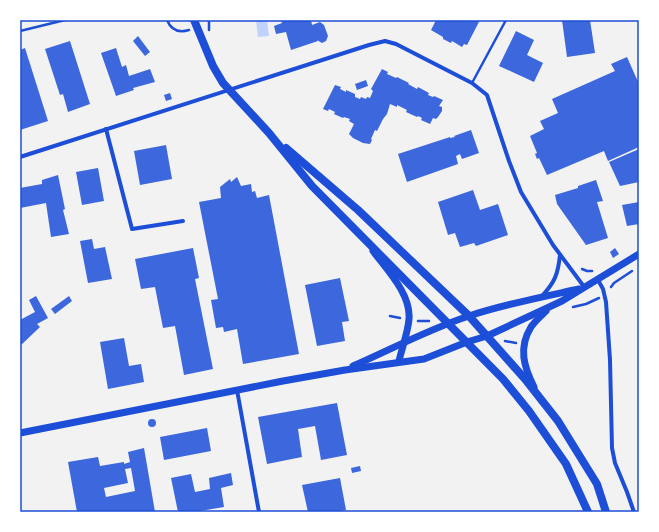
<svg xmlns="http://www.w3.org/2000/svg" width="659" height="532" viewBox="0 0 659 532" font-family="'IBM Plex Sans',sans-serif">
	<style>
		.water { fill: #bfd3fe }
		.lines { fill: none; stroke-linecap: round; stroke-linejoin: round }
		.stream { stroke: #bfd3fe; stroke-width: 4 }
		.building { fill: #3d67dc; fill-rule: evenodd }
		.path { stroke: #1d4ed8; stroke-width: 2.5 }
		.service { stroke: #1d4ed8; stroke-width: 2.5 }
		.minor { stroke: #1d4ed8; stroke-width: 4 }
		.tertiary { stroke: #1d4ed8; stroke-width: 7 }
		.secondary { stroke: #1d4ed8; stroke-width: 8 }
		.neatline { fill: none; stroke: #1d4ed8; stroke-width: 1.5 }
	</style>
	<rect width="100%" height="100%" fill="#f2f2f2"/>
	<path class="water" d="M256,20H267L269,36L258,37Z"/>
	<g class="lines">
		<path class="stream" d="M20,20H21"/>
	</g>
	<g class="building">
		<path d="M281,20H311L312,25L320,22L324,25L328,36L326,41L322,43L317,40L318,41L291,50L286,32L276,34L274,26L282,23Z"/>
		<path d="M436,20H480L467,45L464,44L462,47L452,41L451,43L443,39V37L431,30Z"/>
		<path d="M562,20H590L595,53L567,57Z"/>
		<path d="M516,31L534,40L527,55L543,63L534,82L499,66Z"/>
		<path d="M138,36L150,52L145,56L133,41Z"/>
		<path d="M70,41L90,104L68,112L63,94L60,95L45,49Z"/>
		<path d="M25,48L48,121L20,130V50Z"/>
		<path d="M116,48L122,67L126,65L129,76L150,69L155,82L133,88L134,90L116,96L101,53Z"/>
		<path d="M627,57L639,84V147L608,161L604,151L547,175L539,158L537,159L535,154L537,153L530,136L544,129L540,121L558,113L552,99L615,71L611,64Z"/>
		<path d="M382,69L388,72L387,74L396,78L397,77L409,83L408,84L417,89L418,87L429,93L428,95L433,97L434,96L443,100L439,106L442,107V111L438,117L436,119L433,118L430,124L421,120L422,118L418,116L417,117L406,112L407,110L397,105V107L390,104L387,114L383,119L377,131L375,130L371,139L372,140L370,144L363,143L353,138L349,134L354,124L349,121L350,119L344,117L343,118L334,114L335,112L329,109L328,111L323,109L335,85L341,87L340,89L346,92V90L355,94V97L360,99L361,97L366,99L367,97L370,98L373,91L371,89Z"/>
		<path d="M366,80L368,86L357,90L355,84Z"/>
		<path d="M170,93L172,99L166,101L164,95Z"/>
		<path d="M471,130L479,153L462,159L460,154L456,156L458,164L407,182L398,154L450,137V138L455,137L454,136Z"/>
		<path d="M166,145L172,179L140,185L134,151Z"/>
		<path d="M639,149V182L620,186L609,162Z"/>
		<path d="M98,168L104,201L82,205L76,172Z"/>
		<path d="M58,175L65,209L63,210L69,234L51,237L46,203L20,208V188L42,184V180Z"/>
		<path d="M237,177L241,186L251,184L252,192L255,191L257,198L269,195L299,354L243,364L237,329L224,332L223,327L216,328L211,300L218,299L199,202L221,198L220,187L230,179L231,182Z"/>
		<path d="M596,180L603,201L597,202L608,238L586,245L557,204L555,195L578,188V186Z"/>
		<path d="M473,190L480,210L498,204L508,235L476,246L474,243L460,247L455,233L448,235L438,202Z"/>
		<path d="M639,202V224L627,226L622,205Z"/>
		<path d="M92,239L94,249L105,247L112,279L88,283L80,241Z"/>
		<path d="M193,248L199,278L195,279L213,369L184,375L175,326L163,328L155,287L141,289L135,259Z"/>
		<path d="M615,248L619,254L613,258L610,252Z"/>
		<path d="M340,278L349,321L342,322L345,341L317,346L305,285Z"/>
		<path d="M36,296L48,318L37,324L40,327L20,346V320L35,312L29,300Z"/>
		<path d="M69,296L72,301L55,314L51,309Z"/>
		<path d="M124,338L129,366L141,364L144,382L108,389L100,342Z"/>
		<path d="M337,403L347,455L321,460L315,426L298,429L302,457L267,464L258,417Z"/>
		<circle cx="152" cy="423" r="4"/>
		<path d="M207,428L211,451L164,460L160,437Z"/>
		<path d="M144,448L155,512H77L68,462L98,457L100,466L124,462V464L130,462L128,452ZM131,468L135,491L106,497L104,488L128,483L125,469Z"/>
		<path d="M360,466L361,471L352,473L351,468Z"/>
		<path d="M231,473L233,485L221,488L224,507L194,512H178L171,478L191,474L195,492L210,489L209,478Z"/>
		<path d="M340,478L346,510L334,512H308L302,485Z"/>
	</g>
	<g class="lines">
		<g class="path">
			<path d="M167,20C171,30 179,33 189,30"/>
			<path d="M209,20V30"/>
			<path d="M20,31L65,20"/>
			<path d="M582,269L587,271H592"/>
			<path d="M611,287L614,283L632,271"/>
			<path d="M573,307L586,304L599,298"/>
			<path d="M390,316L400,318"/>
			<path d="M418,321H429"/>
			<path d="M505,341L516,343"/>
		</g>
		<path class="service" d="M472,83L506,20"/>
		<g class="minor">
			<path d="M106,129L132,229L183,221"/>
			<path d="M20,157L369,45L385,41L396,44L472,83L487,95L509,161L521,192L553,245L585,288"/>
			<path d="M598,280L603,289L606,302L610,360L612,448L615,463L627,492L634,512"/>
			<path d="M542,296C555,282 558,274 560,255"/>
			<path d="M237,390L259,512"/>
		</g>
		<g class="tertiary">
			<path d="M373,251C387,270 411,294 409,319C408,332 402,348 399,361"/>
			<path d="M353,366C392,349 429,329 469,316C505,304 542,297 579,289"/>
			<path d="M534,387C524,367 518,348 531,327C535,321 541,316 546,311"/>
			<path d="M20,433L283,381L345,370L424,359L467,342L487,336L562,301L639,254"/>
		</g>
		<g class="secondary">
			<path d="M194,20L213,66L223,83L269,133L312,186L503,379L529,411L566,464L588,512"/>
			<path d="M286,148L358,210L469,316L525,379L558,421L597,484L606,512"/>
		</g>
	</g>
	<rect width="659" height="532" fill="none" stroke="#ffffff" stroke-width="42"/>
	<rect x="21" y="21" width="617" height="490" class="neatline"/>
</svg>
